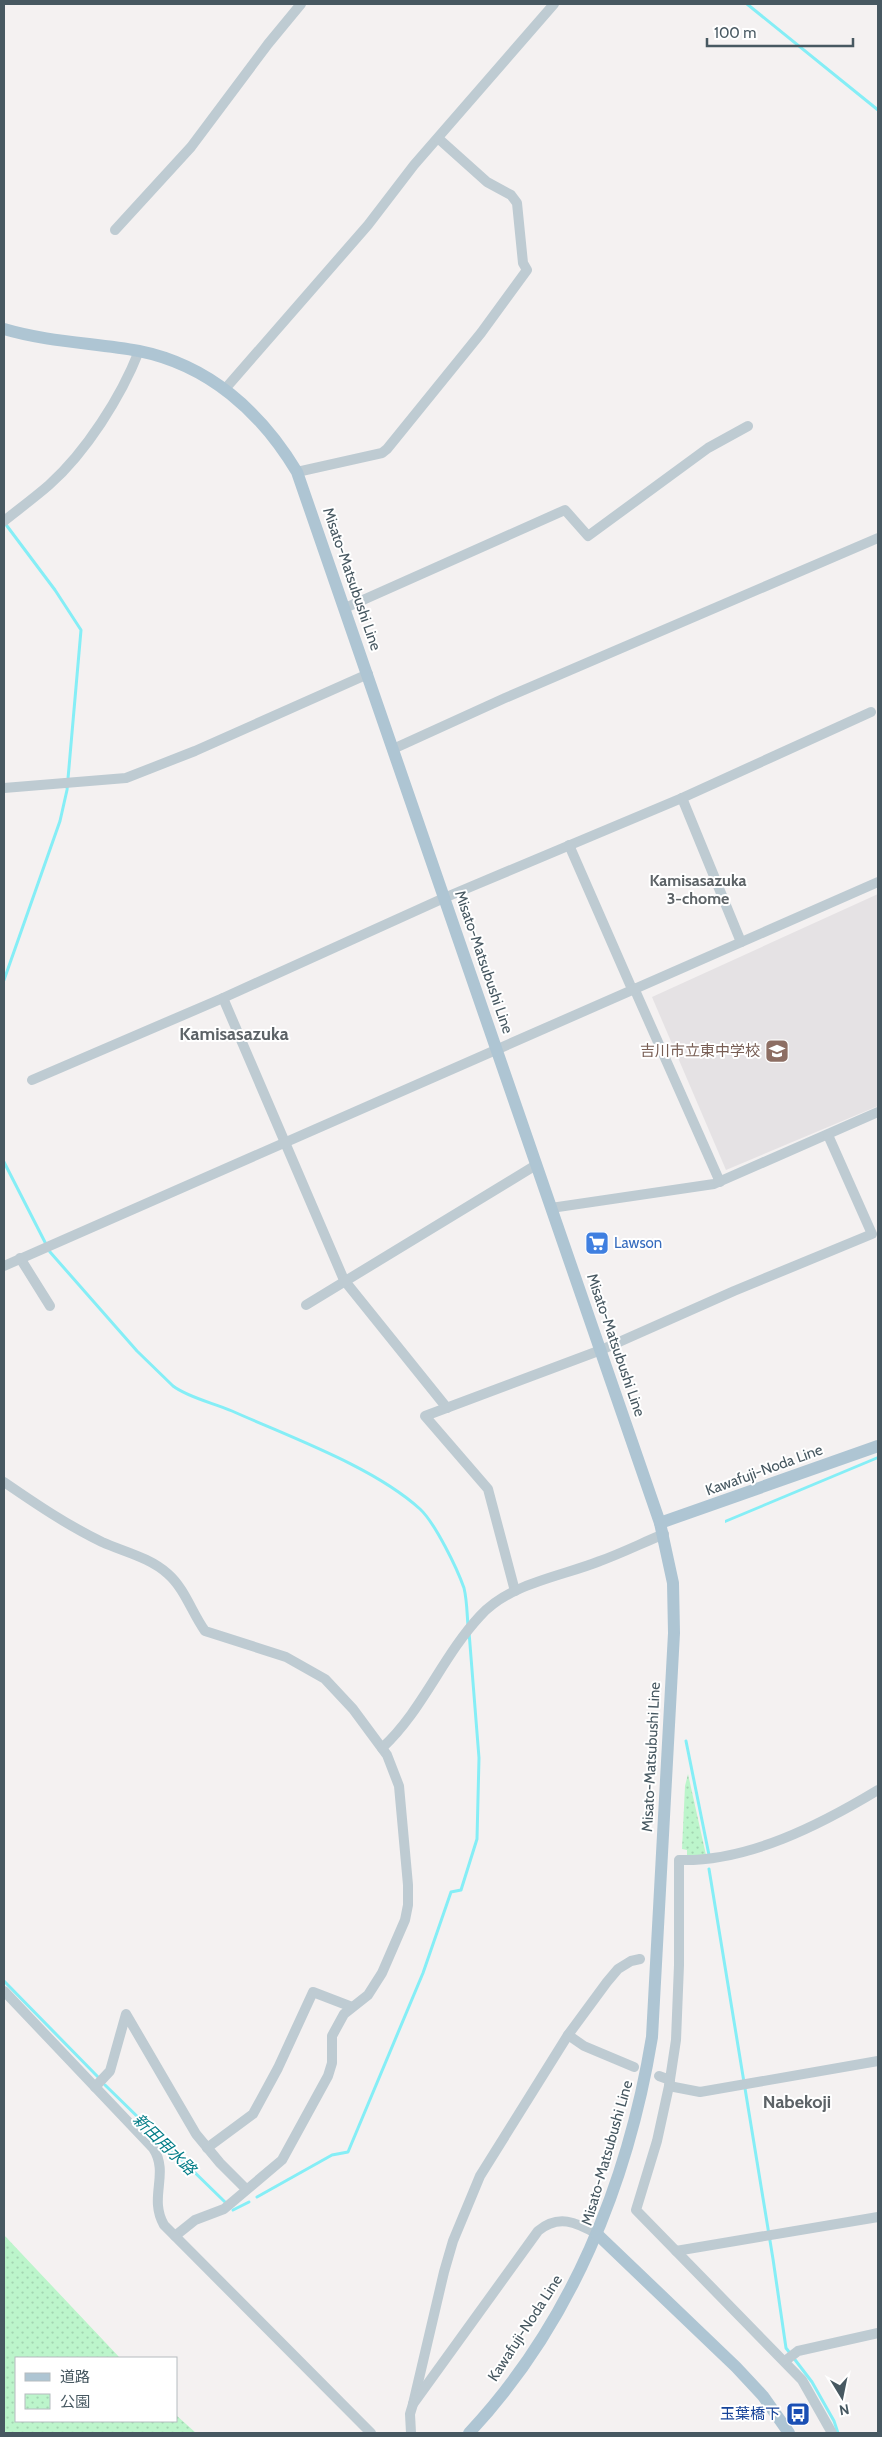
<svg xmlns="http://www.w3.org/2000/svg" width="882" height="2437" viewBox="0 0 882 2437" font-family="Cabin,'Noto Sans JP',sans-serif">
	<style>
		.education { fill: #e5e2e4 }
		.park { fill: url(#park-dots) }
		.water { fill: #85eef6 }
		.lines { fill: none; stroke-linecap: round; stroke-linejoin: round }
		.stream { stroke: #85eef6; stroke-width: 3 }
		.minor { stroke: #becbd2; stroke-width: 10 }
		.major { stroke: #aec5d3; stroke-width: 12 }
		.labels { text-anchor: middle; stroke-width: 4; stroke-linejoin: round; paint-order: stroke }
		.street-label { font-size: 15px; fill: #475861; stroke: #fff }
		.education-label { font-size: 15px; fill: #785e54; stroke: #fff; text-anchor: end }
		.shop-label { font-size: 15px; fill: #366cbe; stroke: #fff; text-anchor: start }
		.transit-label { font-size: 15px; fill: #164399; stroke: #fff; text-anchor: end }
		.neighbourhood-label { font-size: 16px; font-weight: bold; fill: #5d6367; stroke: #fff }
		.water-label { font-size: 16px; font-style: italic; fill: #057e88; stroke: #fff }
		.quarter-label { font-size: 18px; font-weight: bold; fill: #5d6367; stroke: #fff }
	</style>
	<defs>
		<pattern id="park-dots" width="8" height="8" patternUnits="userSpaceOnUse" patternTransform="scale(1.25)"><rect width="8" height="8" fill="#bcf5cb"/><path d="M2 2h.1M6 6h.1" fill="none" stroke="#a3d4b1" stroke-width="1.8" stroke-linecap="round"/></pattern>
	</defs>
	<rect width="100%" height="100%" fill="#f4f1f1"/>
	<path class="education" d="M878,894V1106L726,1170L652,997Z"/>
	<g class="park">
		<path d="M688,1774L706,1855H687V1850L682,1849L685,1786Z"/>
		<path d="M4,2235L120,2358H16V2421H176V2415L196,2433H4Z"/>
	</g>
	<path class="water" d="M878,1456V1459L725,1523V1520Z"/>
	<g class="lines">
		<g class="stream">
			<path d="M747,4L878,110"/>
			<path d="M4,980L60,821L67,790L81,630L55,590L4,522"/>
			<path d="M4,1162L50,1252L137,1351L173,1386C189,1398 214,1403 232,1411C290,1437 374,1467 420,1509C435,1523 457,1568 464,1588C467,1600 467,1614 468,1626"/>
			<path d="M686,1741L709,1855"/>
			<path d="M709,1869L773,2259L786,2348L812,2382L834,2421L838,2433"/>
			<path d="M4,1981L98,2077"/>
			<path d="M105,2085L225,2202"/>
			<path d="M257,2197L332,2155L348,2152L423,1973L451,1892L461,1890L477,1839L479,1758L469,1632"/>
			<path d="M233,2210L249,2202"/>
		</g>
		<g class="minor">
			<path d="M115,230L191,147L268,44L301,4"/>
			<path d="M225,389L368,225L414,165L554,4"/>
			<path d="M297,472L382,453L387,449L481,333L527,270L523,263L517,203L511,195L487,182L439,139"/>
			<path d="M4,521C19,509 34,498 49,485C86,452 121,397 139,351"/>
			<path d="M345,608L565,510L588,536L708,448L748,426"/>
			<path d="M393,749L505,698L878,538"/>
			<path d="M4,788L126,778L195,751L368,674"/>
			<path d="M682,798L741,942"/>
			<path d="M569,845L632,989"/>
			<path d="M634,988L720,1182"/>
			<path d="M223,998L344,1280L447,1408"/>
			<path d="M32,1080L223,998L444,898L682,798L871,712"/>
			<path d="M551,1208L714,1184L878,1112"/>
			<path d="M20,1258L50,1306"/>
			<path d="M4,1266L878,882"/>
			<path d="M306,1305L536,1165"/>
			<path d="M4,1482C36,1504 67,1525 102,1542C124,1552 149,1557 168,1574C185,1589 192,1613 205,1631L286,1657L325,1679L353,1709L387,1755L399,1786L408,1885V1905L405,1920L382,1973L368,1995L344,2014L332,2036V2063L328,2076L282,2160L224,2209L195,2220L175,2236"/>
			<path d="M515,1591L488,1489L425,1416L601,1350L734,1291L872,1234L828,1135"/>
			<path d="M382,1748C423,1710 442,1657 480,1616C510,1583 560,1577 600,1561C622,1553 642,1543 664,1534"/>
			<path d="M4,1991L153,2148C170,2174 148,2197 164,2225L371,2433"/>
			<path d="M568,2035L584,2046L634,2067"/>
			<path d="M659,2076L670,2080"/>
			<path d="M669,2086L700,2092L878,2061"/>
			<path d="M95,2087L110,2071L126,2014L196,2134L220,2163L246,2189"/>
			<path d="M207,2148L253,2114L278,2068L313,1992L352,2007"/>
			<path d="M676,2251L878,2217"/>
			<path d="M785,2361L798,2351L878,2333"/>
			<path d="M413,2404L444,2272L453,2241L480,2176L568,2035L607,1982L618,1969L631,1961L640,1959"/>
			<path d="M411,2433L410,2414L413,2404L538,2231C558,2214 576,2222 597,2234"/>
			<path d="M832,2433L802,2380L636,2210L657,2141L669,2086L676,2040L679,1965V1860C748,1862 820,1825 878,1790"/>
		</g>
		<g class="major">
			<path d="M4,329C48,342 94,343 139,351C209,365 261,412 297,472L660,1523L673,1583L674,1633L652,2037C628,2183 571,2324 469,2433"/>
			<path d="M660,1523L878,1446"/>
			<path d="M597,2234L736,2367L763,2396L789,2433"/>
		</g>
	</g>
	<defs>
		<g id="school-square" transform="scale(1.25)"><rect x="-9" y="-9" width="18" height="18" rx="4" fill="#8d6e63" stroke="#fff"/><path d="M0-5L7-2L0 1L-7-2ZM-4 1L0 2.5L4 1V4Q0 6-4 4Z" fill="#fff"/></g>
		<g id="supermarket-square" transform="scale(1.25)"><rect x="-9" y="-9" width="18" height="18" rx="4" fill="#3f7fe0" stroke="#fff"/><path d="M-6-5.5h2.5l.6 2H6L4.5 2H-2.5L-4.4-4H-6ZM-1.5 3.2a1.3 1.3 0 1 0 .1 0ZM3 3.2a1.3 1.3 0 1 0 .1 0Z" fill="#fff"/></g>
		<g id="bus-square" transform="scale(1.25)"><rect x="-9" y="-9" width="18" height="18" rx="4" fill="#1a4fb4" stroke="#fff"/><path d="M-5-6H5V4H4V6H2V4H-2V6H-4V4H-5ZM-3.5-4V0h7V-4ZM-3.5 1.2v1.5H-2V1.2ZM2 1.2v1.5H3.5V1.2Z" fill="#fff"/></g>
	</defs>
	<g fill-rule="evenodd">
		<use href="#school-square" x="777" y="1051"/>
		<use href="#supermarket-square" x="597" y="1243"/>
		<use href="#bus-square" x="798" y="2414"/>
	</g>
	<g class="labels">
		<g class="street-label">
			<text transform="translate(352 579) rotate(71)" y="5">Misato-Matsubushi Line</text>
			<text transform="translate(484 962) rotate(71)" y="5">Misato-Matsubushi Line</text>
			<text transform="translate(616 1345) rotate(71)" y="5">Misato-Matsubushi Line</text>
			<text transform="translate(764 1470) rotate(-20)" y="5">Kawafuji-Noda Line</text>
			<text transform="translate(651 1757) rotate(-87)" y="5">Misato-Matsubushi Line</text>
			<text transform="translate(607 2153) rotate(-74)" y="5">Misato-Matsubushi Line</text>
			<text transform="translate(525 2328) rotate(-57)" y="5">Kawafuji-Noda Line</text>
		</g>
		<g class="education-label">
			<text x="760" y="1056">吉川市立東中学校</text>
		</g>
		<g class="shop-label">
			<text x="614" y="1248">Lawson</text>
		</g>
		<g class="transit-label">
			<text x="780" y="2419">玉葉橋下</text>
		</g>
		<g class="neighbourhood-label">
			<text x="698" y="886">Kamisasazuka<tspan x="698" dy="18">3-chome</tspan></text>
		</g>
		<g class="water-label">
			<text transform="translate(165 2144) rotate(44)" y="6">新田用水路</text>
		</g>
		<g class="quarter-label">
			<text x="234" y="1040">Kamisasazuka</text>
			<text x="797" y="2108">Nabekoji</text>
		</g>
	</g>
	<rect width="882" height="2437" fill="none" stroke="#475861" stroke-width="10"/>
	<rect x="15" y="2357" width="162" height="65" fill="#ffffff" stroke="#b5bcc0"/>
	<rect x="25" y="2373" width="25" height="8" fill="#aec5d3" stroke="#b5bcc0"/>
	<text x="60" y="2382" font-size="15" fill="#475861">道路</text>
	<rect x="25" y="2394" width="25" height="15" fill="url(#park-dots)" stroke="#b5bcc0"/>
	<text x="60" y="2407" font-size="15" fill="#475861">公園</text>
	<g transform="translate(842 2397) rotate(170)" stroke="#ffffff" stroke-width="4" paint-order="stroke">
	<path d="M0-4L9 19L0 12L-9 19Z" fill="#475861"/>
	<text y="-8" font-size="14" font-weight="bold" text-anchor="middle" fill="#475861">N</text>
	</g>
	<path d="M707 38v8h146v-8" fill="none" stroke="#475861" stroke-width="2.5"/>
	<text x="714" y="38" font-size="15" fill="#475861" stroke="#ffffff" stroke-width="4" paint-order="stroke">100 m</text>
</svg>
